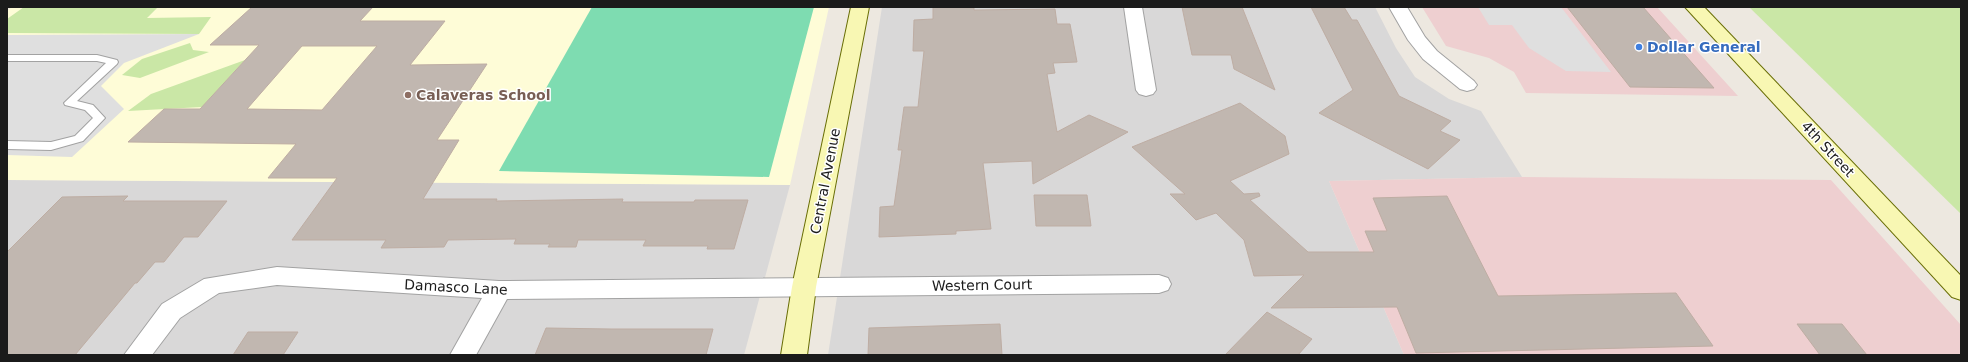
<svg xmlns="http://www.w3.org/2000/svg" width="1968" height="362" viewBox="0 0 1968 362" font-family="'DejaVu Sans',sans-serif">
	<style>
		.residential { fill: #d9d8d8 }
		.commercial { fill: #eecfd0 }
		.education { fill: #fefcd7 }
		.grass { fill: #cae7a6 }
		.pitch { fill: #7edcb1 }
		.parking { fill: #dfdfdf }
		.building { fill: #c1b7b0; stroke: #beada3; fill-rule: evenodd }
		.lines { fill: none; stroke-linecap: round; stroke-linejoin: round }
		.lane-casing { stroke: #a2a2a2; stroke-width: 2 }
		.street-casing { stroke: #a2a2a2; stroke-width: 2 }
		.secondary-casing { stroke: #696e06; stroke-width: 2 }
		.lane { fill: #fff; fill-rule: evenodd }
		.street { fill: #fff; fill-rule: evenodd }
		.secondary { fill: #f8f7b3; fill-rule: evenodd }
		.shop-dot { fill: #3f7fe0; stroke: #fff; stroke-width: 1.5 }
		.education-dot { fill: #8d6e63; stroke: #fff; stroke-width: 1.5 }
		.labels { text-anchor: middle; stroke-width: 3; stroke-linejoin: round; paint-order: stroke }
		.shop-label { font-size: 14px; font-weight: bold; fill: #366cbe; stroke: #fff; text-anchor: start }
		.education-label { font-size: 14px; font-weight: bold; fill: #785e54; stroke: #fff; text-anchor: start }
		.street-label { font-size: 14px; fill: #1b1b1b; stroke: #fff }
	</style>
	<rect width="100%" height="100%" fill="#ede8e0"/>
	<g class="residential">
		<path d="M882,7H1375L1396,48L1415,77L1449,99L1481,111L1522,177L1329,181L1404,355H828Z"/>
		<path d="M7,180L790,185L744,355H7Z"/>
	</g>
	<g class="commercial">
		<path d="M1422,7H1657L1738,96L1526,93L1514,72L1489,58L1446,46Z"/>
		<path d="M1522,177L1831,180L1961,325V355H1404L1329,181Z"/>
	</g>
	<path class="education" d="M12,7H829L790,185L7,180V11Z"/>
	<g class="grass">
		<path d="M24,7H158L147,18L211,17L199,34L7,33V19Z"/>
		<path d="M1749,7H1961V214Z"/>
		<path d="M190,43L193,50L209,52L140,78L122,75L142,59Z"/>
		<path d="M245,60L202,107L128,111L151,94Z"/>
	</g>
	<path class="pitch" d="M592,7H814L769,177L499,171Z"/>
	<g class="parking">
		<path d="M1478,7H1561L1611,72L1566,71L1529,48L1512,25H1489Z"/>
		<path d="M199,34L124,63L101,86L124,109L72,157L7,155V35Z"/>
	</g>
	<g class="building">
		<path d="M252,7H373L360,21H445L410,65L487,64L437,140H459L423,199H497L496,201L623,199L622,202H694L695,200H748L734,249H707L708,246H643L646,240H578L576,247H548L550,244H514L516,239L448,240L444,247L381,248L386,240H292L337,178H268L296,144L128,142L164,109H200L259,45H210ZM302,46H377L322,110L247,109Z"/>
		<path d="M933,7H974V10L1055,9L1057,24H1070L1077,62L1053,63L1055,73L1047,74L1057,132L1089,115L1128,132L1033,184L1032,161L983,163L991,229L956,231V234L879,237L880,207L894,206L902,150H898L904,107H918L924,51H913L914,20L933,19Z"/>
		<path d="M1182,7H1242L1275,90L1234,69L1231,55H1192Z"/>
		<path d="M1311,7H1344L1352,20H1357L1399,96L1451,121L1440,131L1460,140L1428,169L1319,113L1353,90Z"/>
		<path d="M1567,7H1643L1714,88L1630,87Z"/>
		<path d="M1240,103L1285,136L1289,154L1230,181L1244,194L1259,193L1260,196L1250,200L1308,252H1374L1365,231H1387L1373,198L1447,196L1498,296L1676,293L1713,346L1416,353L1397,307L1271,308L1304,275L1254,276L1244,240L1216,213L1196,220L1170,194H1185L1132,147Z"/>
		<path d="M1034,195H1087L1091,226H1036Z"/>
		<path d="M128,196L123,201H227L198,237H184L164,262H155L137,283H135L75,355H7V252L62,197Z"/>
		<path d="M1267,312L1312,339L1298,355H1225Z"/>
		<path d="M1000,324L1002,355H868L869,328Z"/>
		<path d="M1797,324H1842L1867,355H1820Z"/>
		<path d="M546,328L611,329H713L706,355H535Z"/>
		<path d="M248,332H298L283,355H233Z"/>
	</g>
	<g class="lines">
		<g class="lane-casing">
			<path id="lane" d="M7,55H97L117,60L118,62L117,64L77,101L93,105L105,118L83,141L51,150L7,149V141L51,142L75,136L93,118L85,110L65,105L64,103L106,63L97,61H7Z"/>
		</g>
		<g class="street-casing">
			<g id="street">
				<path d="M1124,7H1142L1156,90L1153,94L1146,96L1139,94L1136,90Z"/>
				<path d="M1389,7H1407L1425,37L1437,51L1474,81L1477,85L1474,89L1467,91L1460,89L1423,59L1408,40Z"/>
				<path d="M277,267L499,281L1159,275L1168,278L1171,284L1168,290L1159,293L507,299L476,355H450L482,298L277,285L219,293L180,318L152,355H124L162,304L204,279Z"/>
			</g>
		</g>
		<g class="secondary-casing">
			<g id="secondary">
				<path d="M851,7H869L816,287L807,355H781L792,287Z"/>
				<path d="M1685,7H1704L1961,276V300L1952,297Z"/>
			</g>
		</g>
		<use href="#lane" class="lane"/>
		<use href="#street" class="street"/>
		<use href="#secondary" class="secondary"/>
	</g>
	<circle class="shop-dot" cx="1639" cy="47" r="4"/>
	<circle class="education-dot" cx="408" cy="95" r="4"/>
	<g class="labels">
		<g class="shop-label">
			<text x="1647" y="52">Dollar General</text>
		</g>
		<g class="education-label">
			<text x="416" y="100">Calaveras School</text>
		</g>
		<g class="street-label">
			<text transform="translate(1828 149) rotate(47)" y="5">4th Street</text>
			<text transform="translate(825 181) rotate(-79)" y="5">Central Avenue</text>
			<text transform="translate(982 285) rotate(-1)" y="5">Western Court</text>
			<text transform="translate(456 287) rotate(3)" y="5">Damasco Lane</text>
		</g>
	</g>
	<rect width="1968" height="362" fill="none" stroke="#1b1b1b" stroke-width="16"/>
</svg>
